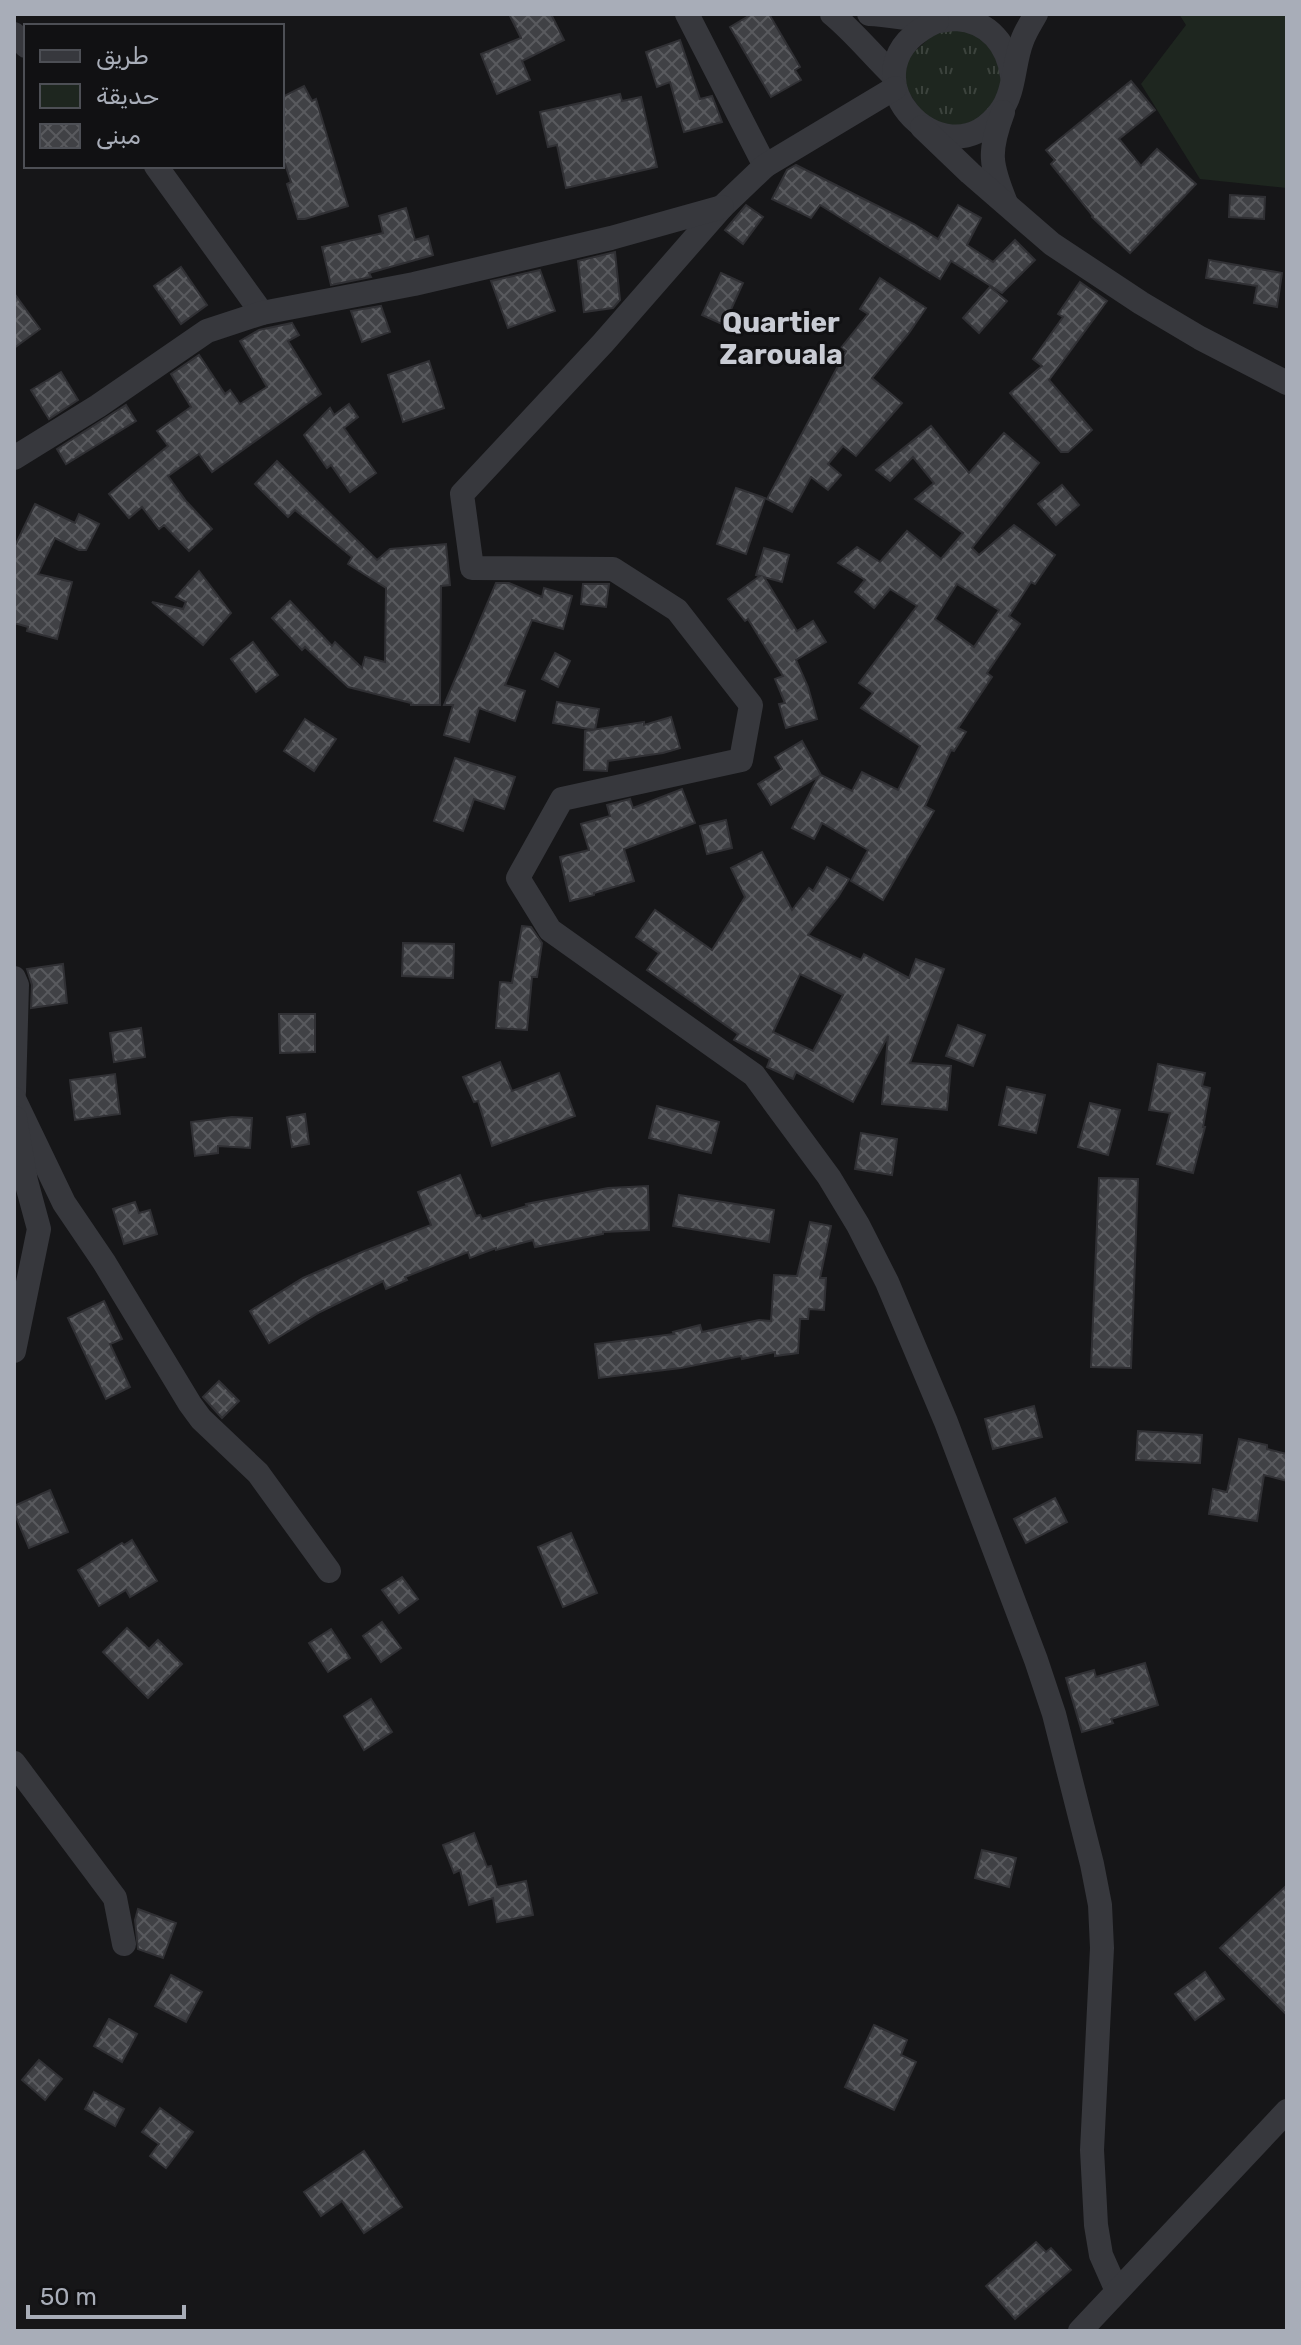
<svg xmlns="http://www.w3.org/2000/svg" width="1301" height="2345" viewBox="0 0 1301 2345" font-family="Rubik,Cairo,sans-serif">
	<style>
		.green { fill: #1e261f }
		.park { fill: url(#park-tufts) }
		.building { fill: url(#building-cross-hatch); stroke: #303034; stroke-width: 2; fill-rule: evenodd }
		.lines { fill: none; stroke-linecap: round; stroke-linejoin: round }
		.minor { stroke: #37383d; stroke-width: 24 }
		.labels { text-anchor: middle; stroke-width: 6; stroke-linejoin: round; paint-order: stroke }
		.quarter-label { font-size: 28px; font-weight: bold; fill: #c9ccd4; stroke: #111113 }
	</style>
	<defs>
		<pattern id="park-tufts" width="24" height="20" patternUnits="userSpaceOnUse" patternTransform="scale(2)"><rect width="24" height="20" fill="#1e261f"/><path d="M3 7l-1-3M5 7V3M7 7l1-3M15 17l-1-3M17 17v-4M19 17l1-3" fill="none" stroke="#3c433d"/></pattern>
		<pattern id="building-cross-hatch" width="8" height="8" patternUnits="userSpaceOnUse" patternTransform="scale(2)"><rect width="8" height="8" fill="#404145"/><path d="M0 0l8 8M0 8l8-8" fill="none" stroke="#595a5e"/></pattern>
	</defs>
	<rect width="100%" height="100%" fill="#161618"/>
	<path class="green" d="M1179,14H1287V188L1200,179L1141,84L1186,25Z"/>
	<path class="park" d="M939,30H967L991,44L1003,69L999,97L982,118L955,127L927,120L904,85L908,57Z"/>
	<g class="building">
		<path d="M509,14H551L564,40L522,61L530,80L497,94L481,54L521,38Z"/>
		<path d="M752,14H769L800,67L795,70L801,80L771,97L730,27Z"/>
		<path d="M680,40L700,99L712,96L722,122L684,132L670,82L657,87L646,52Z"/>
		<path d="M1131,81L1155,110L1119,139L1141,166L1157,149L1196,184L1130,253L1092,217L1093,216L1051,164L1055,160L1046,150Z"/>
		<path d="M304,86L312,101L316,99L348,206L305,219H298L287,184L291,182L282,155V97Z"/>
		<path d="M620,94L622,101L641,97L657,167L566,188L557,145L548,147L540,112Z"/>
		<path d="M796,165L914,224L938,239L958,205L981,218L967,245L993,262L1015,240L1035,260L1002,293L951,261L940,279L820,205L811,218L772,199L787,170Z"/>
		<path d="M1230,195L1265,197L1264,219L1229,217Z"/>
		<path d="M746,205L763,217L743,244L725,230Z"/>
		<path d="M406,208L415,240L428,236L433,255L369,273L371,277L331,285L322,247L383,233L379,216Z"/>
		<path d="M615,252L620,300L613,308L584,312L578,261Z"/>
		<path d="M1209,260L1282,273L1277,307L1254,303L1257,286L1206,278Z"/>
		<path d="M181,267L207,305L181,324L154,286Z"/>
		<path d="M540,270L555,311L508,328L491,281Z"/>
		<path d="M721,273L743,283L724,325L702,315Z"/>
		<path d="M880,278L926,308L909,333L872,378L902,403L856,456L843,446L828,464L841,475L828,490L811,477L792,512L767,499L846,351L841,348L868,314L860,309Z"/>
		<path d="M1080,282L1107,301L1049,380L1092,430L1068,452H1061L1010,393L1042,366L1033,359L1063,317L1058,314Z"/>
		<path d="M990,287L1007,301L979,333L963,318Z"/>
		<path d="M14,293L40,329L14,348Z"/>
		<path d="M381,306L390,332L362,342L351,311Z"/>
		<path d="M292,323L299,335L288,341L321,394L212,472L199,454L168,476L186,501L212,529L189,551L164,525L159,529L142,507L129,518L109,494L168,446L157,431L191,407L171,374L199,355L225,394L230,390L240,404L267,387L240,341L259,330Z"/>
		<path d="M429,361L444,408L403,422L388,375Z"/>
		<path d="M61,372L78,400L49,419L31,390Z"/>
		<path d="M349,404L358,417L344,428L376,473L350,492L331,465L327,468L304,435L330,408L334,415Z"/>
		<path d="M126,405L136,421L66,464L57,449Z"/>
		<path d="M931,426L969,473L1004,433L1039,463L972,548L979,555L1014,525L1055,555L1035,584L1031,582L1009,616L1020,624L987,673L992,677L958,728L966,732L954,751L951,750L925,806L934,811L883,900L851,881L868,850L822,823L814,839L792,828L818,777L771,805L758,784L782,769L775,757L802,741L821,775L852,791L862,772L898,790L920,746L861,708L873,693L859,683L917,606L890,589L874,608L855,592L865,580L838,563L857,547L880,562L907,531L941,559L963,533L915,499L934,483L913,457L890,481L876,470ZM957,584L999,610L974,647L935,619Z"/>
		<path d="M277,461L377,560L390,549L446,544L450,585L441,586L440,705H411V703L348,687L305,647L302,650L272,618L290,601L332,646L335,642L362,668L365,657L385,662L386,588L348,564L352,557L295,510L288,517L255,484Z"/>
		<path d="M1062,485L1079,505L1056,525L1038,504Z"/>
		<path d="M736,488L765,498L746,554L717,544Z"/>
		<path d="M35,504L75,523L79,514L99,524L86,550H79L55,538L38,574L72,582L57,639L27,631L28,627L14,623V548Z"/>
		<path d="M764,548L789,555L782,582L764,577L797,631L813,621L826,642L796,660L808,687L817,719L786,728L779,704L785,703L775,679L783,676L748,619L745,621L728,599L760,576L756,575Z"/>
		<path d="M199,571L231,613L203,645L152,602L183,609L186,602L176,597Z"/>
		<path d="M496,583H509L542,597L544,588L572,596L563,629L532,620L505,685L525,691L515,721L479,708L469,742L444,735L453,705H444Z"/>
		<path d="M583,584H609L606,607L581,604Z"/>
		<path d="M253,642L278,675L256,692L231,659Z"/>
		<path d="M555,653L570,661L558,687L542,679Z"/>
		<path d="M557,702L599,709L595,730L553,723Z"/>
		<path d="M671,717L680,748L663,753L608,761L607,771L584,770L585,731L644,722V725Z"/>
		<path d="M305,719L336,739L314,771L284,751Z"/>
		<path d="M455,758L515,777L504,809L474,799L463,831L434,821Z"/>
		<path d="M682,789L695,823L624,849L634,881L594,893V895L570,901L560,857L589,850L581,824L610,816L607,805L630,799L633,808Z"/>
		<path d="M726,820L732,848L707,854L700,826Z"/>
		<path d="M762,852L792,910L809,888L813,891L827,867L849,879L838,897L808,935L861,960L864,954L909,978L916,959L944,969L910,1063L951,1066L947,1110L882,1104L888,1036L853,1102L796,1072L793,1079L767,1067L770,1059L734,1040L738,1034L647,970L659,953L636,937L655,910L712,950L745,897L731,868ZM800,974L843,995L813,1051L773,1032Z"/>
		<path d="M522,926L531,927L542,943L537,977H532L527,1030L496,1028L500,982L512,983Z"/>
		<path d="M403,943L454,944L453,978L402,976Z"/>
		<path d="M63,964L67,1003L31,1008L32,985L27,969Z"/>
		<path d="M279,1014H315V1052L280,1053Z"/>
		<path d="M958,1025L985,1035L973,1066L946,1056Z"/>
		<path d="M141,1028L145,1057L114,1062L110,1033Z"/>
		<path d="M500,1062L512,1091L559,1073L575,1116L492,1146L478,1101L474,1102L463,1077Z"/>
		<path d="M1158,1064L1205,1073L1202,1086L1210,1088L1203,1127H1205L1193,1173L1157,1164L1170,1113L1149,1110Z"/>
		<path d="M115,1074L120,1114L75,1120L70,1080Z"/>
		<path d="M1007,1087L1045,1095L1036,1133L999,1125Z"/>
		<path d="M1090,1103L1120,1110L1108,1155L1078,1147Z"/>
		<path d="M657,1106L719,1122L711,1153L649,1138Z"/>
		<path d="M305,1114L309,1144L292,1147L287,1117Z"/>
		<path d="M232,1117L252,1118L250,1148L218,1146V1153L195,1156L191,1122Z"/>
		<path d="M861,1133L897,1139L892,1175L855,1169Z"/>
		<path d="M460,1175L476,1216L480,1215L482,1219L527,1206L526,1204L608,1188L648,1186L649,1230L603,1232V1234L535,1247L533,1240L496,1250V1248L470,1258L468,1252L405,1277L407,1280L386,1289L383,1281L320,1312L269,1343L250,1311L303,1278L362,1252L431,1225L418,1192Z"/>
		<path d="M1099,1178L1138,1179L1131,1368L1091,1367Z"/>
		<path d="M679,1195L774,1210L769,1242L673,1226Z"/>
		<path d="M135,1202L139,1213L150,1210L157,1234L124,1244L113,1209Z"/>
		<path d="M810,1222L831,1226L820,1278H826L824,1310L809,1309L808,1319H800L798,1353L775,1356V1352L742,1359L741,1356L681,1368L599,1378L595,1344L674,1334L673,1332L700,1325L702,1332L759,1320L771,1321L774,1275L797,1276Z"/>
		<path d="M104,1301L122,1339L110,1344L130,1387L106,1399L68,1318Z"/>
		<path d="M219,1381L239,1401L222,1418L203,1397Z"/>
		<path d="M1034,1406L1042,1437L993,1449L985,1419Z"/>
		<path d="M1138,1431L1202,1435L1200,1463L1136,1460Z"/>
		<path d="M1239,1439L1267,1445V1449L1287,1454V1481L1264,1475L1257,1521L1209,1514L1213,1489L1227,1492Z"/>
		<path d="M50,1490L68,1532L29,1548L14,1512V1506Z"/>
		<path d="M1055,1498L1067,1522L1026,1543L1014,1519Z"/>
		<path d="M571,1533L597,1593L563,1607L538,1547Z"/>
		<path d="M132,1540L157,1581L130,1597L126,1590L99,1606L78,1570L122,1543L124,1545Z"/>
		<path d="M402,1577L418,1599L399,1613L382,1590Z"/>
		<path d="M382,1622L401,1648L381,1662L363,1636Z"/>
		<path d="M127,1628L149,1649L158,1640L182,1664L148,1698L103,1652Z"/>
		<path d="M331,1629L350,1658L328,1672L309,1643Z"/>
		<path d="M1145,1663L1158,1705L1111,1719L1113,1723L1082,1732L1066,1678L1094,1670L1096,1677Z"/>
		<path d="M371,1699L392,1732L364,1750L344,1716Z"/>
		<path d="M474,1833L487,1867L491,1866L497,1887L526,1881L533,1915L497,1922L493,1898L469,1905L460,1870L454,1873L443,1845Z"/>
		<path d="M982,1850L1016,1858L1009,1887L975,1878Z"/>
		<path d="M1287,1885V2015L1220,1948Z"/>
		<path d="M138,1909L176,1923L163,1958L138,1949L135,1920Z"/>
		<path d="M1205,1972L1224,1999L1195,2020L1175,1994Z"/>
		<path d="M171,1975L202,1992L186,2022L155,2006Z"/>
		<path d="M109,2019L137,2034L122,2062L94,2046Z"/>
		<path d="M874,2025L907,2040L901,2055L916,2062L894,2110L845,2087Z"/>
		<path d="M39,2060L62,2079L45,2100L22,2080Z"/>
		<path d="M94,2092L124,2109L115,2126L85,2109Z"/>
		<path d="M160,2108L193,2132L166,2168L150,2156L159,2144L142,2132Z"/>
		<path d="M364,2151L402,2207L364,2233L342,2201L321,2216L304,2192Z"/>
		<path d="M1036,2242L1046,2252L1051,2248L1071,2270L1015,2319L986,2286Z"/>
	</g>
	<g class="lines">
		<g class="minor">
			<path d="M687,14L765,166"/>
			<path d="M832,14C855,33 873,56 894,76"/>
			<path d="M869,14C892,15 915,21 937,21C944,21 950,19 956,19C989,21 1008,45 1012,76"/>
			<path d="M937,21C833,68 943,188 1000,112C1015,93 1013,64 1022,41C1025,32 1031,23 1036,14"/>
			<path d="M14,34L26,46"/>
			<path d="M895,88L765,166L722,207L603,343L462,494L472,568L613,569L677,610L751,705L741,760L562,799L518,878L550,930L754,1075L829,1177L858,1225L887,1282L946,1422L1036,1660L1054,1714L1092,1864L1100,1905L1102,1948L1092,2150L1096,2225L1101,2255L1117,2291"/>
			<path d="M1003,112C988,152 990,164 1006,203"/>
			<path d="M922,127L970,173L1052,244L1141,303L1200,338L1287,383"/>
			<path d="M156,166L262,313"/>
			<path d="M14,458L98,406L207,331L262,313L414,284L611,238L722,207"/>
			<path d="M14,978L17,985L14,1092"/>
			<path d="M14,1099L64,1203L104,1262L190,1404L201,1419L258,1473L329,1571"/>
			<path d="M14,1351L39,1229L26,1181L15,1118"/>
			<path d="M14,1763L115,1898L124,1944"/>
			<path d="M1080,2331L1287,2111"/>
		</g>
	</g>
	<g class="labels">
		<g class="quarter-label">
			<text x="781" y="332">Quartier<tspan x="781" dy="32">Zarouala</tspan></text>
		</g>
	</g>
	<rect width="1301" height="2345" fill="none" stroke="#a8adb8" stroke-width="32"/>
	<rect x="24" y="24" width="260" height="144" fill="#111113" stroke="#4d4f55" stroke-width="2"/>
	<rect x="40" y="50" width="40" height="12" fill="#37383d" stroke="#4d4f55" stroke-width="2"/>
	<text x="96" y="64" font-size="24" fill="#a8adb8">طريق</text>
	<rect x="40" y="84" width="40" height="24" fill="#1e261f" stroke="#4d4f55" stroke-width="2"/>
	<text x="96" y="104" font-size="24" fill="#a8adb8">حديقة</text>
	<rect x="40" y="124" width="40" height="24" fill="url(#building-cross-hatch)" stroke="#4d4f55" stroke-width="2"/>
	<text x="96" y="144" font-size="24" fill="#a8adb8">مبنى</text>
	<path d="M28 2305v12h156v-12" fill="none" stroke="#a8adb8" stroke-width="4"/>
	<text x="40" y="2305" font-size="24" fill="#a8adb8" stroke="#111113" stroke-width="6" paint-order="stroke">50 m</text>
</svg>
